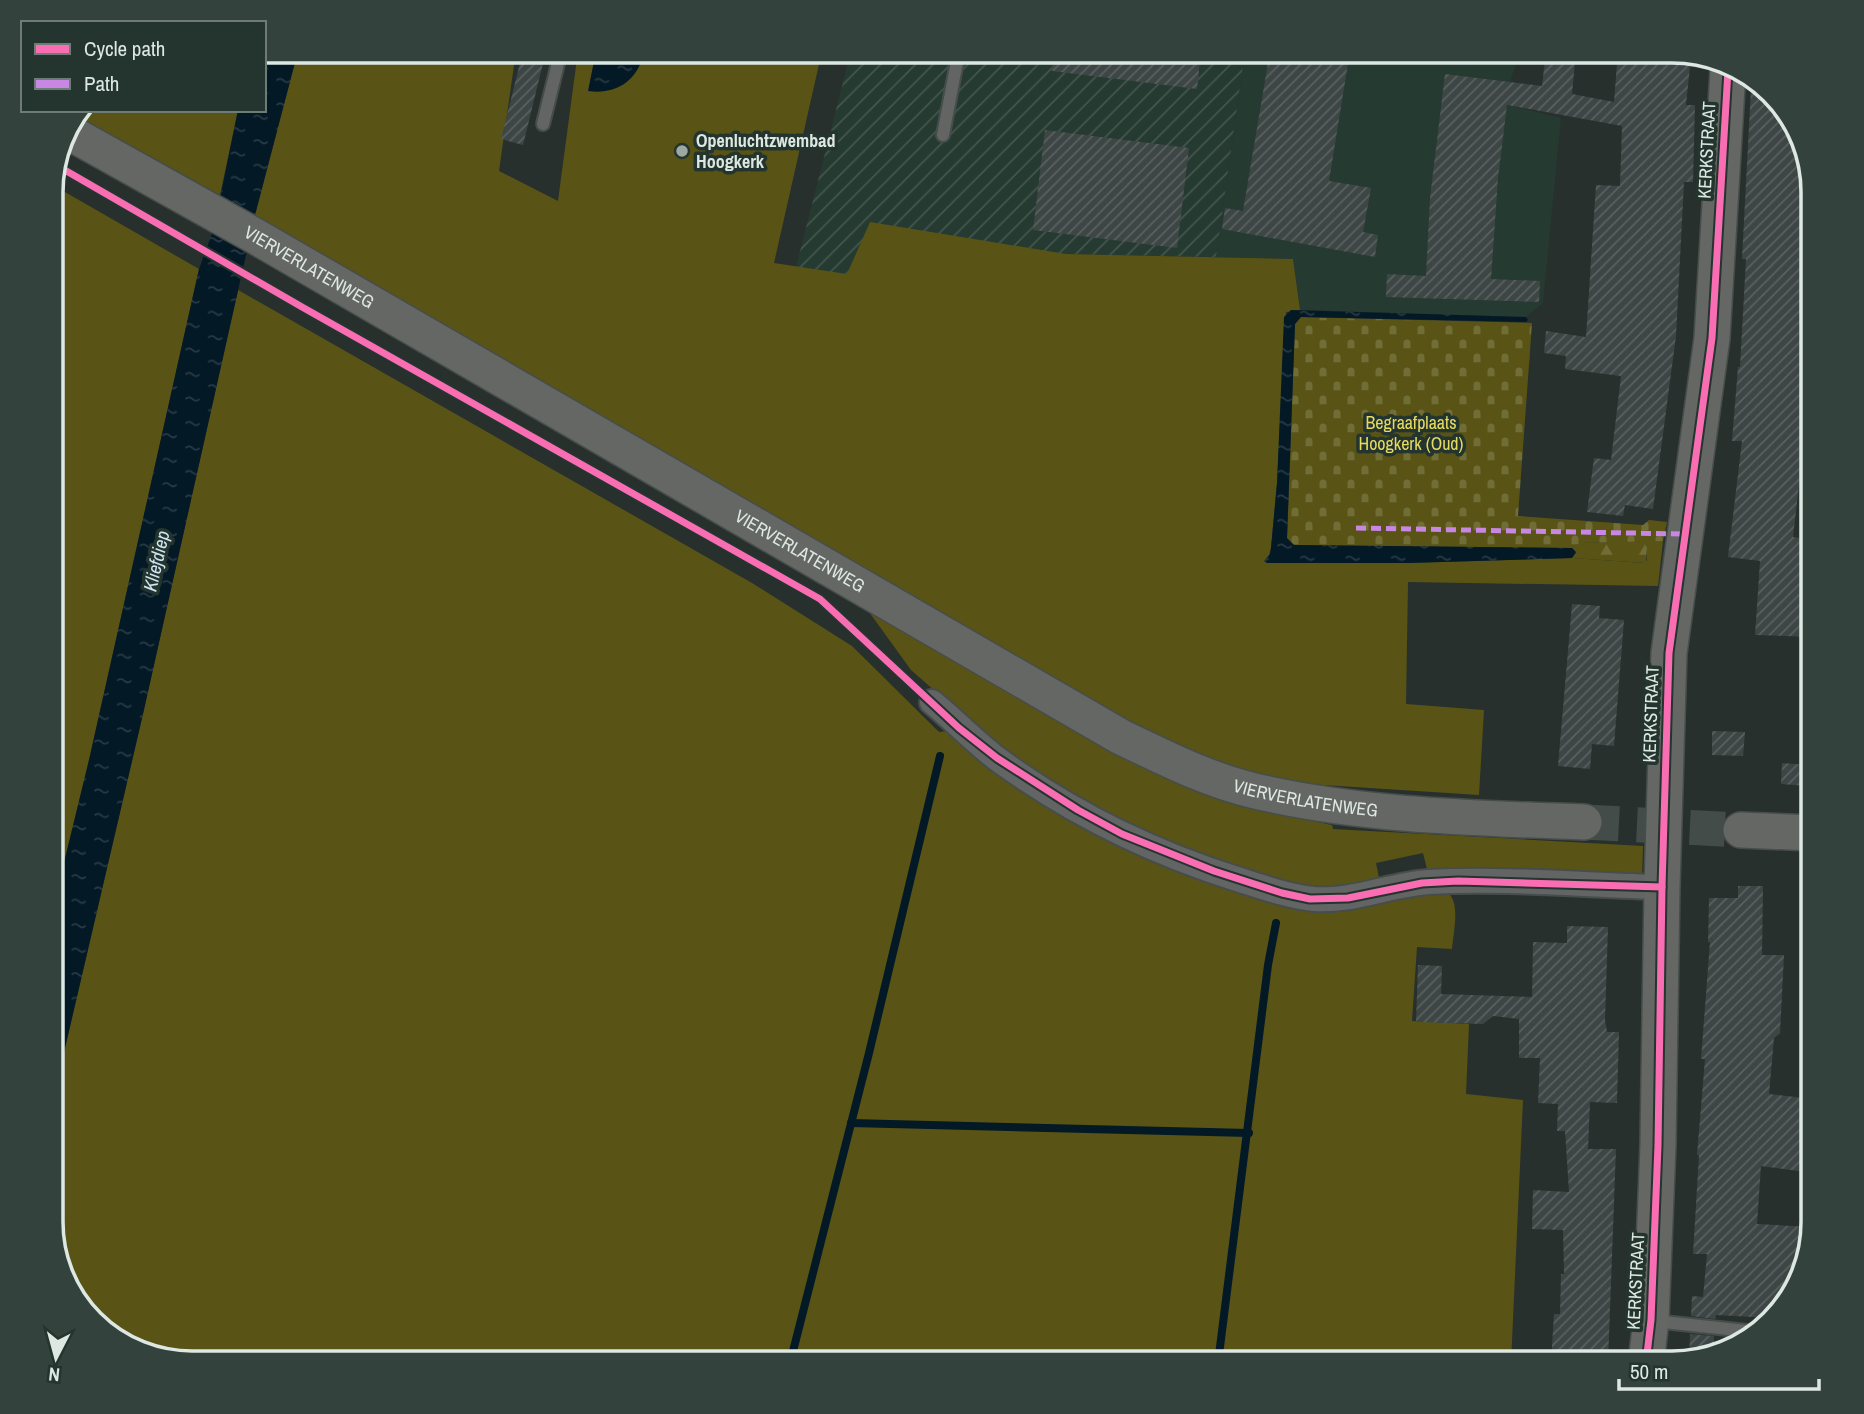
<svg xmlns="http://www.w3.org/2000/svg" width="1864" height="1414" viewBox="0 0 1864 1414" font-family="'Archivo Narrow',sans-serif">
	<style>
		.built { fill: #253a31 }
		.industrial { fill: url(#industrial-furrows) }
		.green { fill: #595415 }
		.forest { fill: url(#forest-firs) }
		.cemetery { fill: url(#cemetery-stones) }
		.water { fill: url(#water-ripples) }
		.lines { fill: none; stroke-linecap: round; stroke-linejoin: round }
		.stream { stroke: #041926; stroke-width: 8 }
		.building { fill: url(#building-hatch) }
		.secondary-tunnel { stroke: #434c48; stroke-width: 35; stroke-dasharray: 35 18; stroke-linecap: butt }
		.lane-casing { stroke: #464d4a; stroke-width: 16 }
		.street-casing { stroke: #464d4a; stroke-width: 28 }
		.secondary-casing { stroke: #464d4a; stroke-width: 38 }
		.lane { stroke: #626563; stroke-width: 12 }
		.street { stroke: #626563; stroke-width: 24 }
		.secondary { stroke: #646764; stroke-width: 35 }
		.quiet { stroke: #c787e3; stroke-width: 5; stroke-dasharray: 10 5; stroke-linecap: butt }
		.cycleway-casing { stroke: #24342e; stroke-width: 11 }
		.cycleway { stroke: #f96db3; stroke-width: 7 }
		.poi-dot { fill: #9ea8a3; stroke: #24342e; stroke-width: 2.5 }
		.labels { text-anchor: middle; stroke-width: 7; stroke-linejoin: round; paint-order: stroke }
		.poi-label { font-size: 18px; font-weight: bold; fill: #dee8e3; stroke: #24342e; text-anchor: start }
		.street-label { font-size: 18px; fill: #dee8e3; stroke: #24342e }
		.park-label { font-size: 18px; fill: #e6db5f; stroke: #24342e }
		.water-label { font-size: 19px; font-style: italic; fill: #cfe5f2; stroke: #24342e }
		.rim { fill: none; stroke: #dee8e3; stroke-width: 3.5 }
	</style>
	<defs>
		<pattern id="industrial-furrows" width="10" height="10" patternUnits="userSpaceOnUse" patternTransform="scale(1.75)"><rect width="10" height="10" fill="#253a31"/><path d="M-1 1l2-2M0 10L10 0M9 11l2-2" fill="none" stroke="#44564f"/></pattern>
		<pattern id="forest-firs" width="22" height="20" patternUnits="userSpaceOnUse" patternTransform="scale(1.75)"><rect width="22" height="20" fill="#595415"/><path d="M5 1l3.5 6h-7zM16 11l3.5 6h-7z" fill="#706d37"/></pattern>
		<pattern id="cemetery-stones" width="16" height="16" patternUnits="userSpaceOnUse" patternTransform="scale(1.75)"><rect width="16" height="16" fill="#595415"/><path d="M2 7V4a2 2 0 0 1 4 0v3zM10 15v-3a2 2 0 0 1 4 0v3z" fill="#706d37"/></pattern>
		<pattern id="water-ripples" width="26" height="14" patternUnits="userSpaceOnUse" patternTransform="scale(1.75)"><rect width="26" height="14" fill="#041926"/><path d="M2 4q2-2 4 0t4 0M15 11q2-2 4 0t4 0" fill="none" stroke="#283a45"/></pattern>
		<pattern id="building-hatch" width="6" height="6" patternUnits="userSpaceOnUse" patternTransform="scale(1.75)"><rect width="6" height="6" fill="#3e4645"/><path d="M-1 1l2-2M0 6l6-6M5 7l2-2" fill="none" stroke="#596160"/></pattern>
	</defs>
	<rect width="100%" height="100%" fill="#28302d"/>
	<path class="built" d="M1245,51H1520L1510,82L1507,105L1561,118L1543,303L1526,317L1300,310L1293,259L1216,257Z"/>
	<path class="industrial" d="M851,51H1245L1216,257L1066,254L847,275L796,267Z"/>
	<g class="green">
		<path d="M298,51H516L499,171L558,201L578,51H822L774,263L847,274L870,222L1066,254L1293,259L1300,310L1286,312L1277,483L1271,548L1267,563H1408L1572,558L1645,563L1647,560L1646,541H1663L1658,586L1408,582L1406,704L1484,710L1479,795L1292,783L1217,763L1173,746L523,374L255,215Z"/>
		<path d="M80,110H238L220,195L76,115Z"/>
		<path d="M51,184L199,269L89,760L51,916Z"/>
		<path d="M238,290L752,583L852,646L939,732L949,731L1241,890L1395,899L1445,891C1462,899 1453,933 1452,949L1417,947L1412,1021L1469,1024L1466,1094L1523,1100L1511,1363H191L106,1334L65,1285L51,1231V1108L143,714Z"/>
		<path d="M864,605L1289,816L1332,825L1333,829L1643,846L1642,877L1428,873L1423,853L1376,863L1380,883L1337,890L1296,885L1220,863L1143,832L1062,790L1000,748L911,670Z"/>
	</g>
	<path class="forest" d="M1646,541L1647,547L1646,563L1572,558L1576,553L1572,548L1580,543Z"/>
	<path class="cemetery" d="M1301,317L1532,323L1518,516L1643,525L1649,520L1667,522L1663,541L1581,543L1572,548L1294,545L1287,539L1295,324Z"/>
	<g class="water">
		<path d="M264,51H298L255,215L143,714L51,1108V916L89,760L199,269L214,228L238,110H264Z"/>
		<path d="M596,51H623L643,55C637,82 614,95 588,91Z"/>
		<path d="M1291,310L1526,317L1528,320L1526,322L1301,317L1295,324L1287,538L1294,545L1572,548L1576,552L1572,558L1408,563H1267L1264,561L1270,554L1271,548L1277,483L1284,317Z"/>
	</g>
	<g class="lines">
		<g class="stream">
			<path d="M851,1123L1249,1133"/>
			<path d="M790,1363L869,1053L940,756"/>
			<path d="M1218,1363L1268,965L1276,923"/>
		</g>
	</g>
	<g class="building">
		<path d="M523,51H546L523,145L501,139Z"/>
		<path d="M1054,51H1201L1197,89L1052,71Z"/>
		<path d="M1270,51H1350L1329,181L1371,188L1363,232L1378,235L1375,257L1222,229L1225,208L1243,211Z"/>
		<path d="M1546,51H1576L1572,94L1614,102L1618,51H1673L1691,57L1686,105H1695L1693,182H1684L1676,336L1653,509L1625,505L1623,516L1587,512L1594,458L1611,460L1621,376L1565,369L1566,356L1544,353L1546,331L1586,337L1596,185L1620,186L1622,126L1507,105L1498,178L1491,279L1540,281L1539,302L1386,297L1387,274L1426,276L1430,198L1445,74L1542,86Z"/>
		<path d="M1751,88L1766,90L1799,130L1809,172L1807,200L1813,201V284L1801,282L1799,340L1813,341V364L1806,363L1802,415H1807L1793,537L1806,539L1800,583H1813V637L1755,635L1760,561L1728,557L1742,441H1732L1738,367H1740L1746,259H1742Z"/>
		<path d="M1045,130L1189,148L1177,248L1033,230Z"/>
		<path d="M1572,604L1600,606L1599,618L1624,620L1614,746L1592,744L1590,769L1558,766Z"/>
		<path d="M1712,731L1745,732L1743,756L1712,755Z"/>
		<path d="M1782,763L1808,765L1807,786L1781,784Z"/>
		<path d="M1738,886H1763L1762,955H1784L1780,1033L1774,1038L1769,1094L1813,1099V1173L1761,1166L1757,1224L1812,1227L1784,1308L1772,1318L1716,1315L1715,1319L1691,1316L1692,1296L1703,1297L1707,1254H1693L1699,1155H1697L1705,1059H1701L1710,942H1708L1709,898H1738Z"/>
		<path d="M1567,926L1608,927L1605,1020L1607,1032H1619L1617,1103L1590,1102L1588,1149H1616L1608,1363H1551L1554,1314H1560L1561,1274H1564L1563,1230L1532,1229L1533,1190L1569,1192L1565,1131H1557L1558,1104L1538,1103L1540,1058H1519V1019L1493,1016L1483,1024L1416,1022L1418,965L1442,966L1441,994L1532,997L1533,942L1567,943Z"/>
		<path d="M1690,1334L1714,1336L1713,1354L1689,1359Z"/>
	</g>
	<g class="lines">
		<path class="secondary-tunnel" d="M1584,822L1741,830"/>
		<g class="lane-casing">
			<g id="lane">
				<path d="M543,124L561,51"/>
				<path d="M943,135L959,51"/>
				<path d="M1654,1321L1756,1332"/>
			</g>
		</g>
		<g class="street-casing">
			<path id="street" d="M932,702C954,720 974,741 996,758C1068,811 1151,852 1237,879C1262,887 1287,896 1314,899C1353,902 1389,885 1428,882C1506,878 1584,885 1662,887"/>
		</g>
		<g class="secondary-casing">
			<g id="secondary">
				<path id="s1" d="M65,130L255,236L1121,737C1165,758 1208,780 1255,791C1363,816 1474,818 1584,822"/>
				<path d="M1741,830L1813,833"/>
				<path d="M1646,1363L1651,1320L1658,1145L1662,887L1669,653L1712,338L1728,70"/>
			</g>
		</g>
		<use href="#lane" class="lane"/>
		<use href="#street" class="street"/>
		<use href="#secondary" class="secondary"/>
		<path class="quiet" d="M1356,528L1685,534"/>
		<g class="cycleway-casing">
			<g id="cycleway">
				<path d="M56,165L302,307L820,599L959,728L997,758L1078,810L1122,834L1214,871L1282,893L1310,899L1348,898L1422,883L1458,881L1662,887"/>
				<path d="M1646,1363L1651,1320L1658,1145L1662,887L1669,653L1712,338L1728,70"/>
			</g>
		</g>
		<use href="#cycleway" class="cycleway"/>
	</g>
	<circle class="poi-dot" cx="682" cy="151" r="7"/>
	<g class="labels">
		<g class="poi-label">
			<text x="696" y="147">Openluchtzwembad<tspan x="696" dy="21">Hoogkerk</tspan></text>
		</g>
		<g class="street-label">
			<text transform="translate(1707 150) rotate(-87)" y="6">KERKSTRAAT</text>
			<text dy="6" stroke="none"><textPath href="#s1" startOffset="280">VIERVERLATENWEG</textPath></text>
			<text dy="6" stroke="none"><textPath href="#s1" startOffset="847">VIERVERLATENWEG</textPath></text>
			<text transform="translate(1651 714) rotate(-88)" y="6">KERKSTRAAT</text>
			<text dy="6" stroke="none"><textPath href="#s1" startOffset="1414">VIERVERLATENWEG</textPath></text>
			<text transform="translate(1636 1281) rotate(-87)" y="6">KERKSTRAAT</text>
		</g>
		<g class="park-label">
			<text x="1411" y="429">Begraafplaats<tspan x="1411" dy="21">Hoogkerk (Oud)</tspan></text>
		</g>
		<g class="water-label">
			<text transform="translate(156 561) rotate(-77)" y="7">Kliefdiep</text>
		</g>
	</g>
	<path d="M0 0H1864V1414H0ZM192 63H1672A129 129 0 0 1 1801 192V1222A129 129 0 0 1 1672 1351H192A129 129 0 0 1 63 1222V192A129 129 0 0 1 192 63Z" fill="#33423c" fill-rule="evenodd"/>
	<path class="rim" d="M192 63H1672A129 129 0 0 1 1801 192V1222A129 129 0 0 1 1672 1351H192A129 129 0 0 1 63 1222V192A129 129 0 0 1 192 63Z"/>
	<rect x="21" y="21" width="245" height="91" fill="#24342e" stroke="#6e7c76" stroke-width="2"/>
	<rect x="35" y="44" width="35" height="10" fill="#f96db3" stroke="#6e7c76" stroke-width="2"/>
	<text x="84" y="56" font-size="21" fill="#dee8e3">Cycle path</text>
	<rect x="35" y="79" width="35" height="10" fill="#c787e3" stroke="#6e7c76" stroke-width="2"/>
	<text x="84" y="91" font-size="21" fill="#dee8e3">Path</text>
	<g transform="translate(56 1358) rotate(186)" stroke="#24342e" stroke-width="5" paint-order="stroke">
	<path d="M0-5L12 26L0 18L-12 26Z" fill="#dee8e3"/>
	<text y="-10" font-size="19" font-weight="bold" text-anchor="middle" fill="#dee8e3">N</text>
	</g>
	<path d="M1619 1379v10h200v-10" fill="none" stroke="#dee8e3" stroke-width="3.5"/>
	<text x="1630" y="1379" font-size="21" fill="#dee8e3" stroke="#24342e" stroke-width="5" paint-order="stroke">50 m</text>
</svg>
